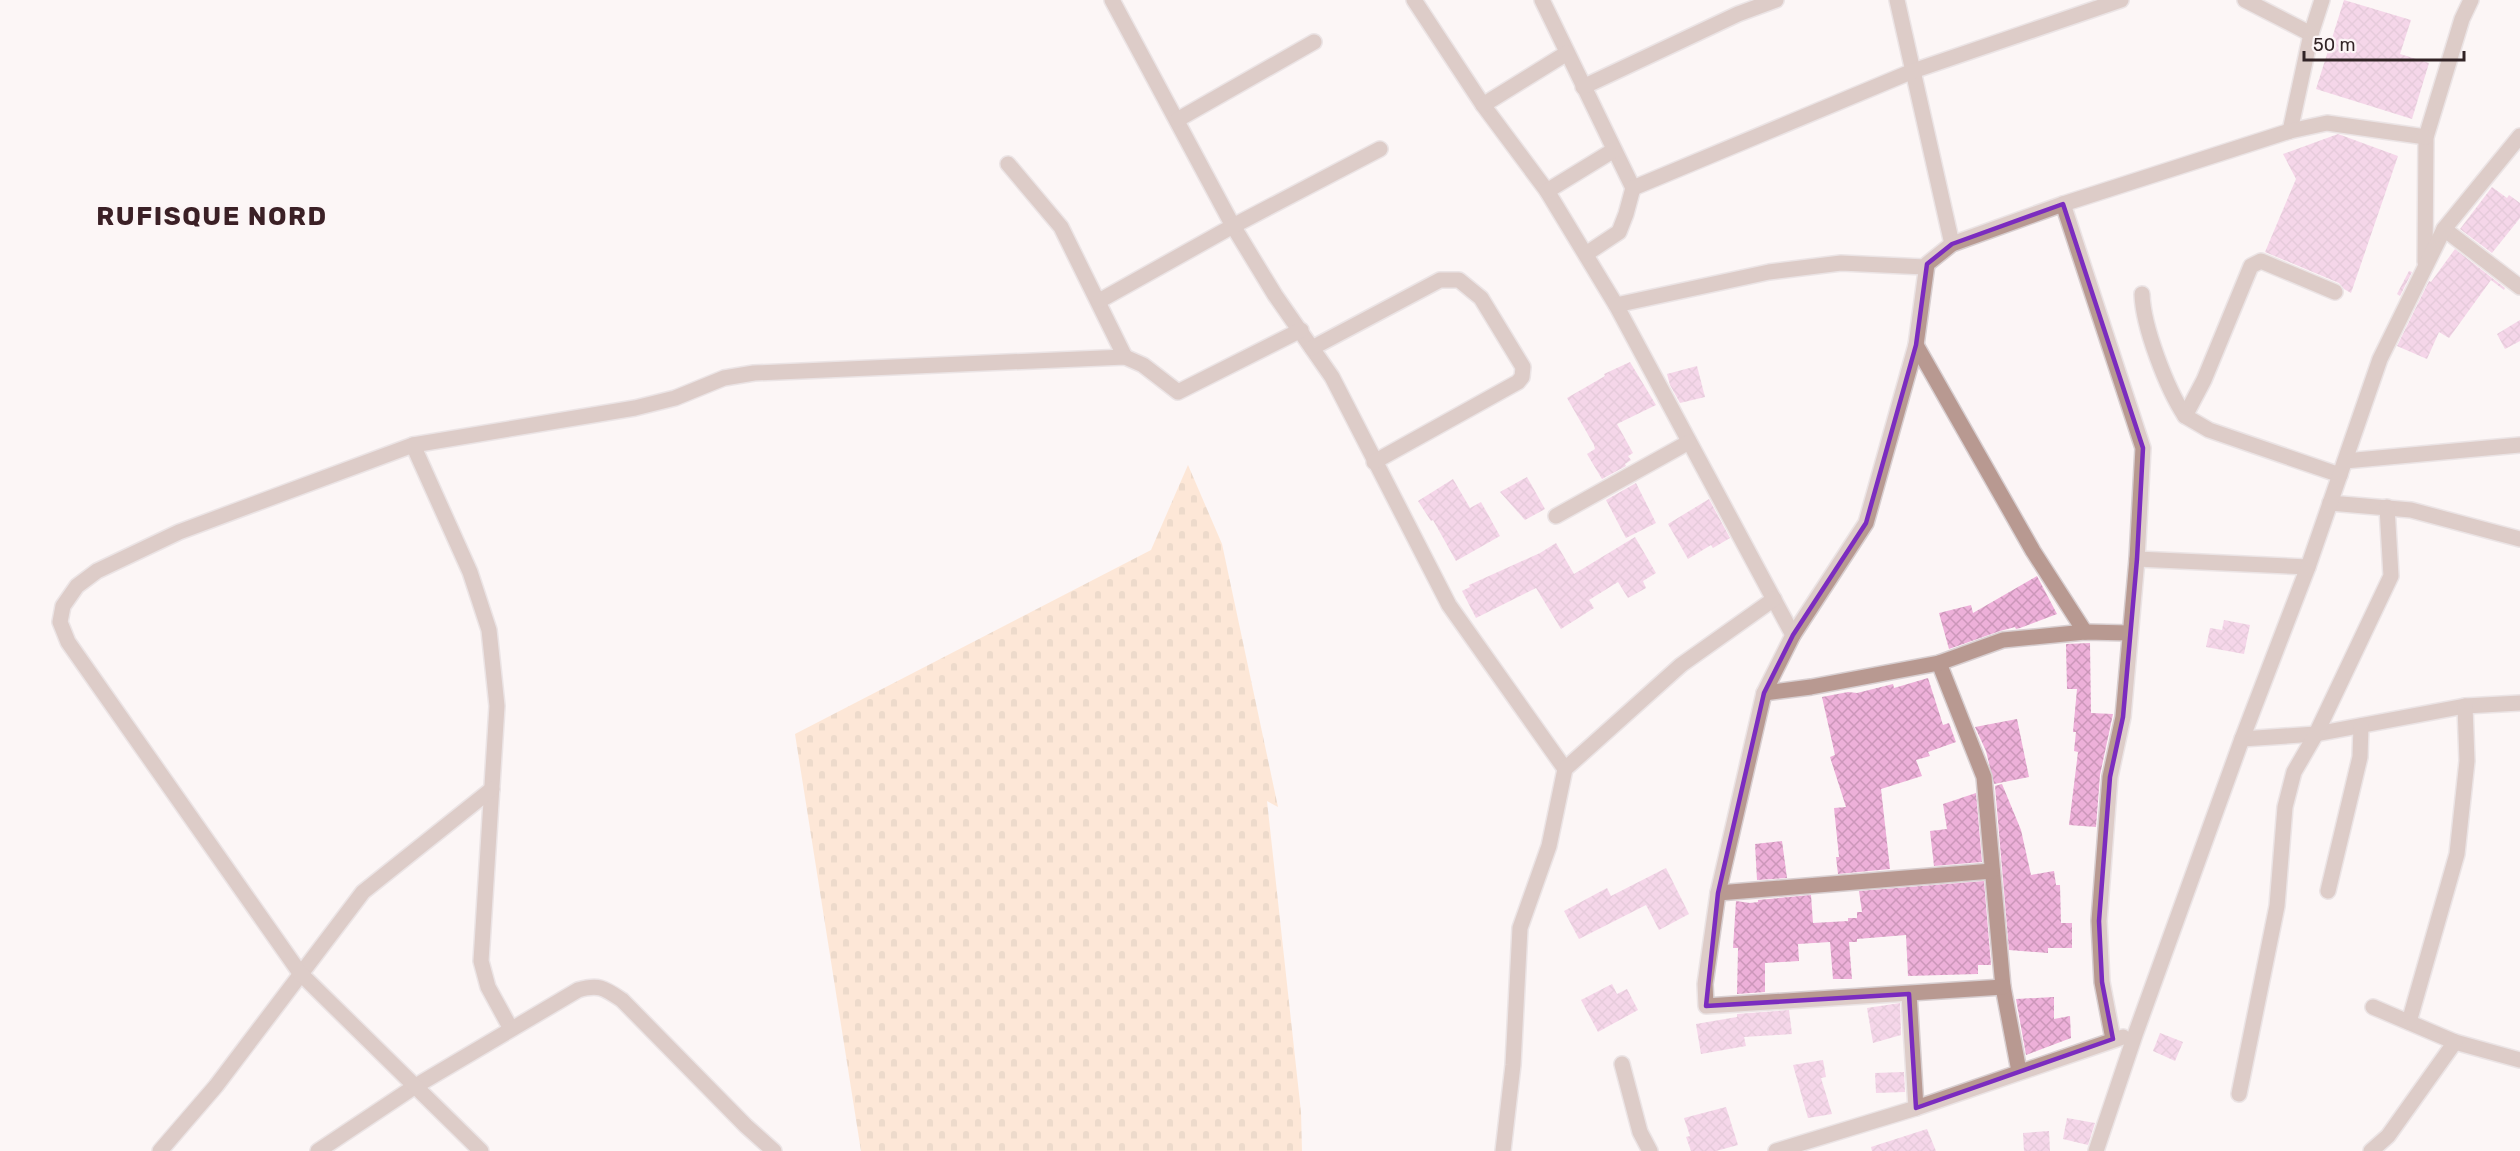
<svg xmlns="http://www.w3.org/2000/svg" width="2520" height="1151" viewBox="0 0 2520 1151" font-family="Rubik,sans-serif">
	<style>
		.cemetery { fill: url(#cemetery-stones) }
		.building { fill: url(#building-cross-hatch) }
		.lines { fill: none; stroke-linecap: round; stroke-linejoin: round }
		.street-casing { stroke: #d8cfd1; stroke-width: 18 }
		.street { stroke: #b89991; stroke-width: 15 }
		.marked { fill: none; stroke: #7b2cbf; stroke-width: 4.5; stroke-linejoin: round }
		.labels { text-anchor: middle; stroke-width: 5; stroke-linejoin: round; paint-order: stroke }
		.district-label { font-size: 26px; font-weight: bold; letter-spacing: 1.5px; fill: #3b2026; stroke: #fcf5f6 }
	</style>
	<defs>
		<pattern id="cemetery-stones" width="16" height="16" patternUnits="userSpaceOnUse" patternTransform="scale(1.5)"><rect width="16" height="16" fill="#ffd6b1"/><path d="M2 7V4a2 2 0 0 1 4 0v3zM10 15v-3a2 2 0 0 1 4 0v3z" fill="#dbb898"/></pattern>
		<pattern id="building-cross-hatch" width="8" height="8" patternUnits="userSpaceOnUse" patternTransform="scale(1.5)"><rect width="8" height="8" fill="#edb0d9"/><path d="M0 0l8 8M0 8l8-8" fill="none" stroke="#cc97ba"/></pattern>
	</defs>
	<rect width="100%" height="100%" fill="#fcf5f6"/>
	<path class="cemetery" d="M1188,465L1222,544L1278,807L1267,801L1301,1112L1302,1151H861L795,734L1151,550Z"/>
	<g class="building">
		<path d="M2344,0L2411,20L2400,54L2429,63L2412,119L2316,89Z"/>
		<path d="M2338,134L2398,156L2351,293L2344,289L2339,283L2265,252L2296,179L2283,154Z"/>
		<path d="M2492,187L2507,198L2509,195L2520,203V218L2492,253L2460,229Z"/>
		<path d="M2455,249L2505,288L2504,290L2491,280L2449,338L2439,332L2427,359L2397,346L2429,281L2431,282Z"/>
		<path d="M2409,271L2412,272L2400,296L2397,294Z"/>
		<path d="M2520,320V341L2505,349L2497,334Z"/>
		<path d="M1630,362L1656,405L1617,424L1633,453L1628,456L1631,460L1625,464L1626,466L1602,479L1587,454L1595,449L1594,445L1567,398L1605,376L1604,374Z"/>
		<path d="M1697,366L1705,397L1680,403L1670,385L1667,374Z"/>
		<path d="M1527,477L1545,509L1525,520L1500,492Z"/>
		<path d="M1453,479L1470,508L1481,502L1500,536L1456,561L1433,520L1431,521L1418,501Z"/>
		<path d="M1636,483L1656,523L1626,538L1606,500Z"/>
		<path d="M1709,499L1730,538L1713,548L1711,545L1688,559L1668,524Z"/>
		<path d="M1635,537L1656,573L1643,581L1646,588L1628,598L1618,582L1589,600L1594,608L1561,629L1536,588L1476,618L1462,591L1470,587L1469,585L1540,553L1556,543L1574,574Z"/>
		<path d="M2037,576L2057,614L2020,628L2016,629L2015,627L2000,631L1949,649L1939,613L1971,605L1973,613Z"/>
		<path d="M2224,620L2250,625L2244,654L2206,647L2210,628L2222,630Z"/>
		<path d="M2090,643L2091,713L2113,714L2100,775L2096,827L2069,825L2078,752L2074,751L2076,732H2073L2077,689H2067L2066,644Z"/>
		<path d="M1928,678L1943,725L1949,723L1956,742L1928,752L1930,756L1916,760L1922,776L1881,789L1890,869L1838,874L1836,857H1839L1834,808L1846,807L1830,757L1835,755L1822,697L1848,692L1857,693L1893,684L1894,688Z"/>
		<path d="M2017,719L2029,777L1994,784L1986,751L1975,727Z"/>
		<path d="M2002,784L2021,830L2031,875L2054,871L2056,885H2060L2061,923H2072V948H2048V953L2009,950L1995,786Z"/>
		<path d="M1976,793L1982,862L1934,866L1930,831L1947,829L1943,804Z"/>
		<path d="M1782,841L1787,878L1757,880L1755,844Z"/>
		<path d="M1666,868L1689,914L1659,930L1646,905L1579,939L1564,911L1607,888L1611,896Z"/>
		<path d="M1984,881L1991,965H1978V974L1908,976L1906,935L1857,939V942H1849L1852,979H1833L1830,942L1798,944L1799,961L1765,963V992L1737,994L1738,948H1733L1736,901L1750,903L1758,902V900L1811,895L1813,923L1848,921V918H1857V912H1862L1859,891Z"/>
		<path d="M1612,984L1617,994L1627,989L1638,1010L1598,1032L1581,1000Z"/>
		<path d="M2054,997V1019L2070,1016L2071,1038L2026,1055L2016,999Z"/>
		<path d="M1900,1003L1901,1035L1873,1043L1867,1008Z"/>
		<path d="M1789,1010L1792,1034L1744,1037L1746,1046L1701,1054L1696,1024L1737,1017V1014Z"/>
		<path d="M2160,1033L2183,1042L2175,1061L2153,1051Z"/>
		<path d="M1823,1060L1826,1077L1821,1078L1832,1114L1808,1118L1793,1065Z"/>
		<path d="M1904,1072L1905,1092L1876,1093L1875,1073Z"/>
		<path d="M1726,1107L1738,1145L1716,1151H1691L1686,1137L1690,1136L1684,1118Z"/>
		<path d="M2067,1118L2095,1123L2088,1145L2063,1139Z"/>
		<path d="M1927,1129L1936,1151H1872L1871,1147Z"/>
		<path d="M2049,1131L2050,1151H2024L2023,1133Z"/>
	</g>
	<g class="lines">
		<g class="street-casing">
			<g id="street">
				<path d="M1112,0L1233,226L1275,295L1332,377L1449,605L1565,769"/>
				<path d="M1414,0L1483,105L1547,191L1616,305L1793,635"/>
				<path d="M1542,0L1633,188L1626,214L1619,232L1586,254"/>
				<path d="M1897,0L1952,244"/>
				<path d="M2245,0L2311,34"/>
				<path d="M1583,87L1738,14L1776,0"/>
				<path d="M1483,105L1567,53"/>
				<path d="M1177,120L1314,42"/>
				<path d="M2290,131L2311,34L2322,0"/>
				<path d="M1008,164L1061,227L1125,357"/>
				<path d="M1633,188L1913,71L2121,0"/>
				<path d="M1547,191L1614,150"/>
				<path d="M2063,204L2143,448L2137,559L2123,717L2110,777L2099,921L2102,982L2113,1039"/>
				<path d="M2444,229L2520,287"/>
				<path d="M2425,262L2426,137L2462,19L2471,0"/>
				<path d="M2335,292L2261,261L2251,266L2204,380L2185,416L2209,430L2340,475"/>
				<path d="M2142,294C2143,327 2167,389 2185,416"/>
				<path d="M1099,301L1233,226L1380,149"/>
				<path d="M1616,305L1769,272L1841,263L1925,267"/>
				<path d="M1916,345L2033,551L2085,632"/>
				<path d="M1312,348L1440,280H1459L1481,298L1523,367L1522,377L1518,382L1374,462"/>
				<path d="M413,445L470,572L489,630L497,706L481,961L488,987L511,1029"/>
				<path d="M2345,461L2520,445"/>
				<path d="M2330,503L2411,510L2520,539"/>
				<path d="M1556,516L1689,442"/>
				<path d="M2137,559L2308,567"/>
				<path d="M1939,663L1984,777L2003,987L2019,1071"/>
				<path d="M1764,693L1811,687L1939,663L2003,640L2085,632L2130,633"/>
				<path d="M2242,739L2316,734L2465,706L2520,703"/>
				<path d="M2328,891L2360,757L2361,726"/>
				<path d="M1718,893L1992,871"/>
				<path d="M2003,987L1706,1006L1705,984L1718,893L1764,693L1793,635L1866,523L1916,345L1927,264L1952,244L2063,204L2290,131L2327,123L2426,137"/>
				<path d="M1909,994L1916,1108"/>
				<path d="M2373,1007L2455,1042L2520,1060"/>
				<path d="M2409,1022L2457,854L2467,761L2465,706"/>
				<path d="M1622,1064L1640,1132L1650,1151"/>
				<path d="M2239,1094L2277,906L2285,807L2294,772L2316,734L2391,576L2387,507"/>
				<path d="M160,1151L216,1086L363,892L492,789"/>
				<path d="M318,1151L414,1087L578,990C599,984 604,988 622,1000L746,1126L774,1151"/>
				<path d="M481,1151L300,973L68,642L60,622L63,606L77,586L97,571L179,532L413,445L635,408L675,398L724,378L754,373L1125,357L1143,365L1178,392L1301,330"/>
				<path d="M1503,1151L1513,1065L1520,928L1549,846L1565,769L1681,665L1774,599"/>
				<path d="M1776,1151L1916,1108L2123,1037"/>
				<path d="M2096,1151L2135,1035L2242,739L2308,567L2380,359L2444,229L2520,136"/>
				<path d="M2371,1151L2388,1136L2455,1042"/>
			</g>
		</g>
		<use href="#street" class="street"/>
	</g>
	<path d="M0 0H2520V1151H0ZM2063,204L2143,448L2137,559L2123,717L2110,777L2099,921L2102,982L2113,1039L1916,1108L1909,994L1706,1006L1718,893L1764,693L1793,635L1866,523L1916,345L1927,264L1952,244Z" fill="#fcf5f6" fill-opacity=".55" fill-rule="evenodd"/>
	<path class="marked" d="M2063,204L2143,448L2137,559L2123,717L2110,777L2099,921L2102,982L2113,1039L1916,1108L1909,994L1706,1006L1718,893L1764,693L1793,635L1866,523L1916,345L1927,264L1952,244Z"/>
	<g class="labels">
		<g class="district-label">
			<text x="212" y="225">RUFISQUE NORD</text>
		</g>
	</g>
	<path d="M2304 51v9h160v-9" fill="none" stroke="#322426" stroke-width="3"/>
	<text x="2313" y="51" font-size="18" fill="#322426" stroke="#fcf5f6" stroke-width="4.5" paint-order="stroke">50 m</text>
</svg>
